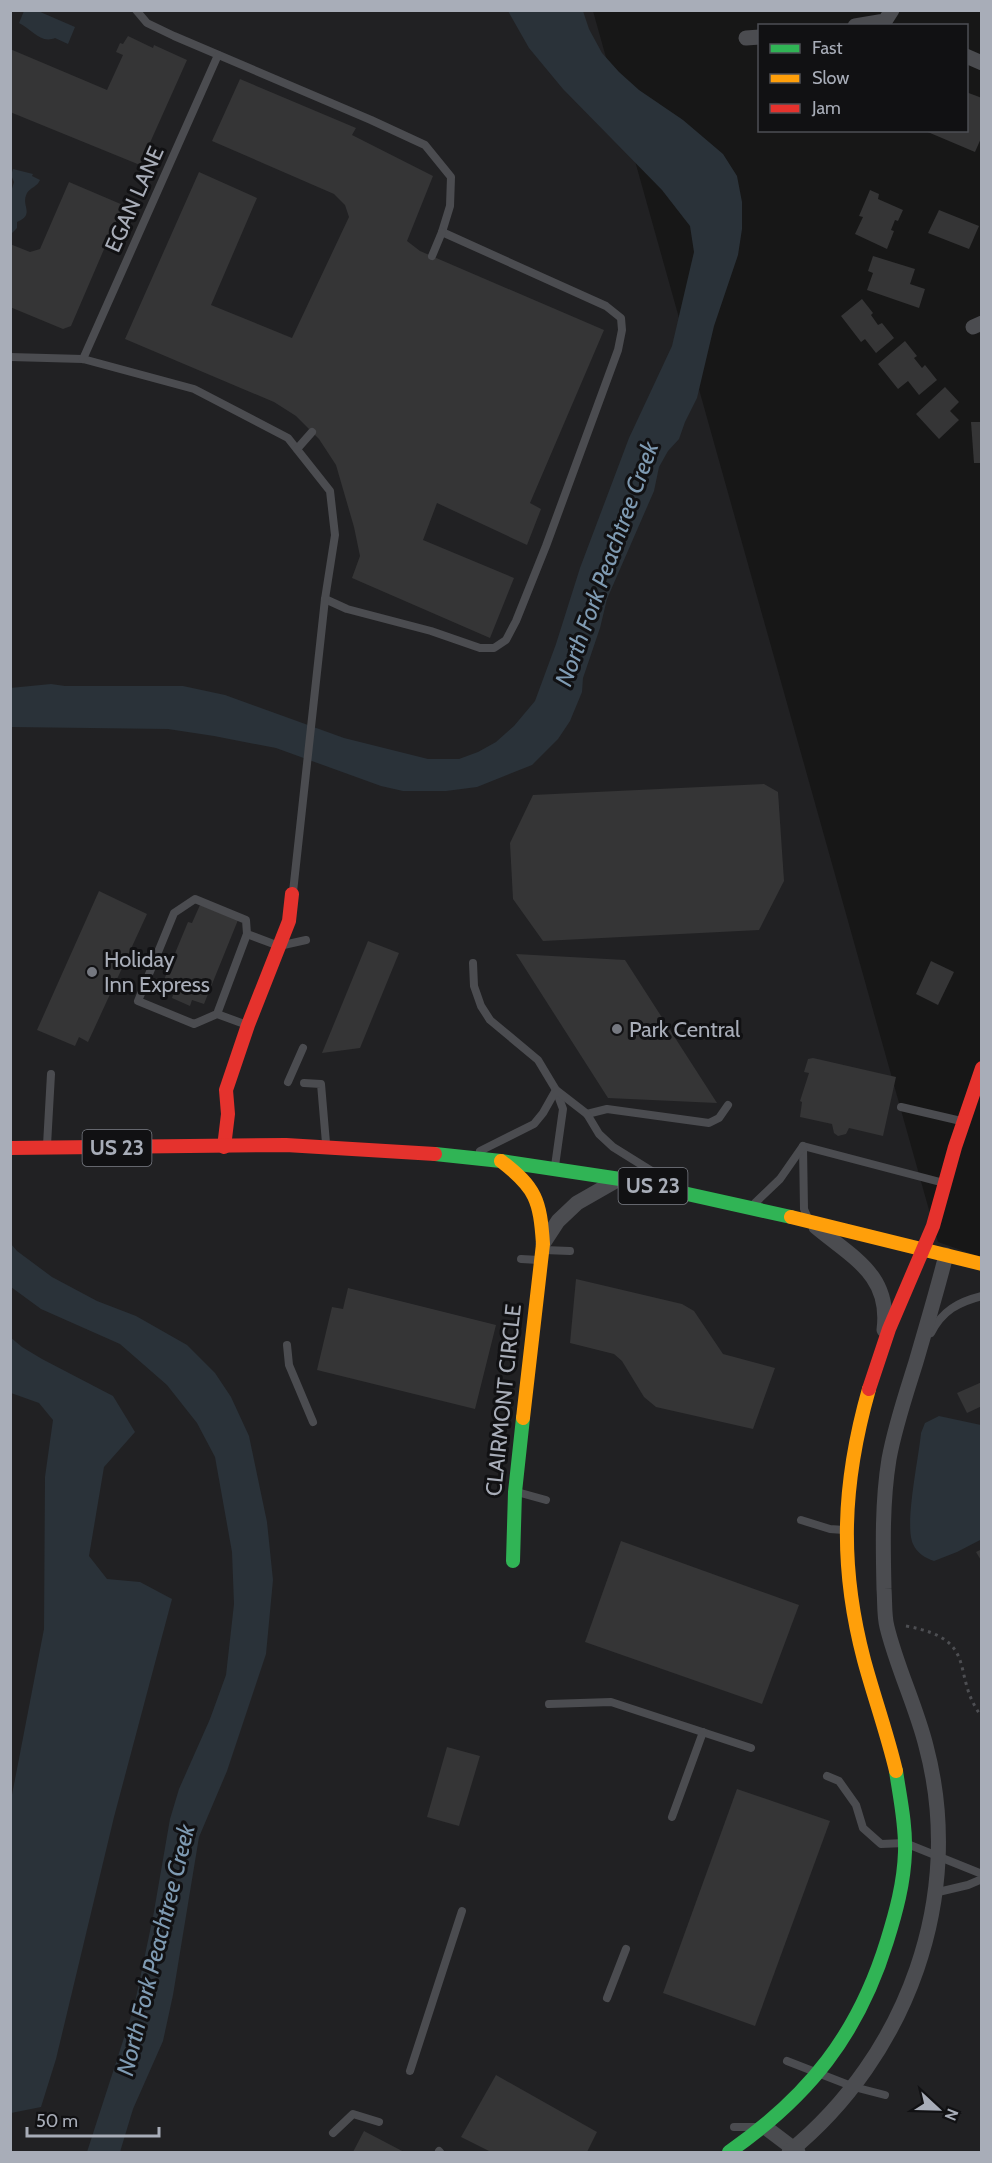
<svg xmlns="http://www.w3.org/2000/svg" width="992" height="2163" viewBox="0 0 992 2163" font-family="Cabin,sans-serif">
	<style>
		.built { fill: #212123 }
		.water { fill: #2a3239 }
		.building { fill: #353536 }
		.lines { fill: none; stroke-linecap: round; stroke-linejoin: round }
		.path { stroke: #4d4e52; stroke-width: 3; stroke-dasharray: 3 4.5; stroke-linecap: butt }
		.lane { stroke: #4b4c50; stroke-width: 8 }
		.street { stroke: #4b4c50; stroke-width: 15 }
		.fast { stroke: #30b455; stroke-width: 14 }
		.slow { stroke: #ff9f0a; stroke-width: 14 }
		.jam { stroke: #e5322d; stroke-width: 14 }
		.poi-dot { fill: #757880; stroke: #111113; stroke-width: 2 }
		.labels { text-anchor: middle; stroke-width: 6; stroke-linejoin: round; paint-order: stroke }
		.shield { fill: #111113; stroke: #7b7e86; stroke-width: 1.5 }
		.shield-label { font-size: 21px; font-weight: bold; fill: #a8adb8 }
		.street-label { font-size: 22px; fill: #a8adb8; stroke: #111113 }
		.poi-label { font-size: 22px; fill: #a8adb8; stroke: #111113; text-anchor: start }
		.water-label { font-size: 24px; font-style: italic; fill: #7f9bb3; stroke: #111113 }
	</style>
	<rect width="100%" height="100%" fill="#171717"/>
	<path class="built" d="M11,11H593L938,1242L981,1257V2152H11Z"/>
	<g class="water">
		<path d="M24,11H38L75,27L68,44L55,38C40,44 32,29 19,23Z"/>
		<path d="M508,11H583L589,29L602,53L619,72L639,90L683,120L723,154L737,176L742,202V229L738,255L714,326L697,398L685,422L679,439L668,451L659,467L654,491L607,599L600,628L583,678L582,692L570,721L558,739L532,765L477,787L446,791H403L381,786L276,748L214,736L168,729L11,727L10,688L51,684L65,686H183L225,695L344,738L428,759H459L478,752L496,742L514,726L535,701L556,644L580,568L629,438L672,346L694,252L690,226L662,190L563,89L529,48Z"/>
		<path d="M13,169L33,174L32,176L40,180C37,187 31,187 27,193C20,206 36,214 17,222V228L11,234V192L14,182L11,175Z"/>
		<path d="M11,1244L17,1251L52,1277L97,1301L136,1316L187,1345L215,1373L231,1397L249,1436L267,1522L273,1580L266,1654L227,1771L199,1837L173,1995L163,2041L133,2109L120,2152H87L134,2007L153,1917L170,1819L179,1789L210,1719L226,1675L234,1604L232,1552L215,1457L197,1423L167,1385L120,1344L41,1309L11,1287Z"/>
		<path d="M10,1337L22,1347L42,1359L113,1396L135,1432L104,1467L89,1556L107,1579L140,1582L172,1599L114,1817L56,2059L41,2107L11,2113V1800L44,1629L45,1477L53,1420L39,1403L11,1393Z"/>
		<path d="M939,1416L981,1425L982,1539L957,1552L934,1561C925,1558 917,1553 913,1544C904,1525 919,1457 921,1433L925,1423Z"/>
	</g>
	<g class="building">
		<path d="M128,36L153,48L154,45L187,60L140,165L10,112V49L107,90L123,55L116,52L120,43L123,44Z"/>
		<path d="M240,79L356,128L352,135L433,176L407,241L420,251L604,330L530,503L541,509L527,545L437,503L423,540L514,578L490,638L352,578L360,556L354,527L336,465L319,439L296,416L274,402L125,339L199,172L257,198L211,305L292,338L349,217L345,205L334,194L212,141Z"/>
		<path d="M966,92L982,98V136L975,152L923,130H966Z"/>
		<path d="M69,182L123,205L71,326L63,329L10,307V244L30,252L40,249Z"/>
		<path d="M870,190L879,194L878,199L903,210L898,221L895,220L891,230L894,231L887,249L855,234L863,217L859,216Z"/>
		<path d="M939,210L979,226L969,249L928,233Z"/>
		<path d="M873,256L915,269L910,284L925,289L919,308L867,290L873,273L868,271Z"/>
		<path d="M862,299L873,313L871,315L878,325L882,323L894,338L876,353L865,339L861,342L841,316Z"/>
		<path d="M905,341L917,356L914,358L922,368L925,365L937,380L919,395L908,381L898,389L878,364Z"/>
		<path d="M945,387L959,402L950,411L959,420L939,439L916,414Z"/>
		<path d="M971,422H982V463H974Z"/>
		<path d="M764,784L778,792L784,881L759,930L543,941L513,899L510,843L533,795Z"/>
		<path d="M99,891L147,914L88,1042L79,1037L75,1046L37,1030Z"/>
		<path d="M200,905L238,920L204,1004L192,1000L190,1006L172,998L174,992L161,987L188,922L192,923Z"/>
		<path d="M368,941L399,953L360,1048L322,1053Z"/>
		<path d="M516,954L625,960L717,1103L608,1098Z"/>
		<path d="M931,961L954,972L938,1005L916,994Z"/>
		<path d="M813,1058L896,1077L883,1136L849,1128L846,1134L838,1136L834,1133L832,1124L800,1117L802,1102L800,1101L809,1073L804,1072L808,1059Z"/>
		<path d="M576,1279L682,1304L694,1311L723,1354L775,1368L753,1429L656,1407L644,1397L622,1361L614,1354L570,1343Z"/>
		<path d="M348,1288L496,1325L475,1409L317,1370L332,1307L343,1309Z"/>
		<path d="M982,1382V1406L967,1413L957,1393Z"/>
		<path d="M621,1541L799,1605L762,1704L585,1642Z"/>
		<path d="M982,1549V1562L976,1552Z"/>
		<path d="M447,1747L480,1756L459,1826L427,1817Z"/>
		<path d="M737,1789L830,1821L755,2026L663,1993Z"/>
		<path d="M496,2075L597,2132L587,2152H491L461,2137Z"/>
		<path d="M364,2131L404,2152H353Z"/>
	</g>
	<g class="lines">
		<path class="path" d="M906,1626C982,1640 949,1674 982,1717"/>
		<g class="lane">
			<path d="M136,10L147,23L174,36L371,120L425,145L451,177L450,206L442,232L606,306L621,318L622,330L618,350L546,546L516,621L506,640L494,648H480L431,631L347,609L325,599"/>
			<path d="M432,256L442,232"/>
			<path d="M10,357L83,359L194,389L288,438L330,491L335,535L325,599L293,892"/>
			<path d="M83,359L218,55"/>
			<path d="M297,449L312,432"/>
			<path d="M247,934L279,946L306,940"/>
			<path d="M473,963L474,986L481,1006L490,1020L538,1060L556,1090L563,1109L555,1166"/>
			<path d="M217,1014L247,934L246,920L195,899L174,913L138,1001L194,1024L217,1014L247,1025"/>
			<path d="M288,1082L303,1048"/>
			<path d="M304,1083L321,1084L326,1143"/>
			<path d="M901,1107L961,1121"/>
			<path d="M587,1114L607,1109L709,1123L719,1118L728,1105"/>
			<path d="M47,1145L51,1074"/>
			<path d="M803,1146L944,1183"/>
			<path d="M803,1147L804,1209L807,1216"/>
			<path d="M480,1151L534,1124L543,1113L556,1090L587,1114L599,1134L613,1147L666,1180"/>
			<path d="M754,1204L780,1179L803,1146"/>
			<path d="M544,1250L570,1251"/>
			<path d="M521,1259L539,1260"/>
			<path d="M931,1333C942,1311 958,1302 982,1296"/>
			<path d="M287,1345L289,1365L313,1422"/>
			<path d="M517,1492L546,1500"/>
			<path d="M801,1520L830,1529L844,1530"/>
			<path d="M549,1704L611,1702L751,1748"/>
			<path d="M827,1776L839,1781L856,1805L863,1828L881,1844L905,1843L982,1874"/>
			<path d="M672,1817L703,1732"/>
			<path d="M934,1893L968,1885L982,1879"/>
			<path d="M607,1998L626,1949"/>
			<path d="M787,2061L854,2087L885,2095"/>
			<path d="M410,2071L462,1911"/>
			<path d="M734,2127H754"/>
			<path d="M333,2133L353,2114L379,2122"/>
			<path d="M439,2151L440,2152"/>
		</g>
		<g class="street">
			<path d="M855,26L885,21L892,10"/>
			<path d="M746,38L760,37"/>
			<path d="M966,56L982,63"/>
			<path d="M973,327L982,323"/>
			<path d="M816,1227C853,1258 891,1275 884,1330"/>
			<path d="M543,1244L558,1221L577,1203L619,1179"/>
			<path d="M765,2127L798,2152"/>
			<path d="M789,2152C907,2056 966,1896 926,1746C916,1706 897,1668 887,1627C884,1616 885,1601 884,1589C883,1546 882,1502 889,1459C895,1426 906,1394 916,1362C926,1327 937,1291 946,1255"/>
		</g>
		<g class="fast">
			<path d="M435,1154L501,1161L620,1179L791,1217"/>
			<path d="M513,1561L515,1492L523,1418"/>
			<path d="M729,2152C809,2096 858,2035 887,1941C896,1912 904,1883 905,1852C906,1825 900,1798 896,1771"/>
		</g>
		<g class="slow">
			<path d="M501,1161C536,1188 540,1200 543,1244L523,1418"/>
			<path d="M791,1217L982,1264"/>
			<path d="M869,1389C842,1484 839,1565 864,1660C874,1697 887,1733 896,1771"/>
		</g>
		<g class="jam">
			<path d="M224,1147L228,1114L226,1090L248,1025L289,921L292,894"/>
			<path d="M10,1148L286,1145L435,1154"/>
			<path d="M869,1389L889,1329L933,1226L955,1147L982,1068"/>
		</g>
	</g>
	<g class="poi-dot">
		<circle cx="92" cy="972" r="6"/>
		<circle cx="617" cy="1029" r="6"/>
	</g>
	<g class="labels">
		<g class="shield">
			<rect x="82.5" y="1130" width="69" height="36" rx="4.5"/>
			<rect x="618.5" y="1168" width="69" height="36" rx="4.5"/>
		</g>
		<g class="shield-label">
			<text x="117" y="1155">US 23</text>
			<text x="653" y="1193">US 23</text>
		</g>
		<g class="street-label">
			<text transform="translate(134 199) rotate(-66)" y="8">EGAN LANE</text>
			<text transform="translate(503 1400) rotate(-84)" y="8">CLAIRMONT CIRCLE</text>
		</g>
		<g class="poi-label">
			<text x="104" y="967">Holiday<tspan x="104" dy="25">Inn Express</tspan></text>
			<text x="629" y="1037">Park Central</text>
		</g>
		<g class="water-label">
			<text transform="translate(607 564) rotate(-70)" y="8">North Fork Peachtree Creek</text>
			<text transform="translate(156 1950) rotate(-76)" y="8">North Fork Peachtree Creek</text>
		</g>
	</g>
	<rect width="992" height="2163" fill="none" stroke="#a8adb8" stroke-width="24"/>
	<rect x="758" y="24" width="210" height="108" fill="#111113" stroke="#4d4f55" stroke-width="1.5"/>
	<rect x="770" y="44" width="30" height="9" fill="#30b455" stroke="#4d4f55" stroke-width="1.5"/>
	<text x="812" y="54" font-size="18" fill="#a8adb8">Fast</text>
	<rect x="770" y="74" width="30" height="9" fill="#ff9f0a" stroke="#4d4f55" stroke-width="1.5"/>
	<text x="812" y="84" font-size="18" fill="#a8adb8">Slow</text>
	<rect x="770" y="104" width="30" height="9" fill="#e5322d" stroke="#4d4f55" stroke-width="1.5"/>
	<text x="812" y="114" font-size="18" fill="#a8adb8">Jam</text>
	<g transform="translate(938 2109) rotate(112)" stroke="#111113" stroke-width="4.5" paint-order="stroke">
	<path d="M0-4.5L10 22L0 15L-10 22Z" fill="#a8adb8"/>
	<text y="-9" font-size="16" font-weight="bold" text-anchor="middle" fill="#a8adb8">N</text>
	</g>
	<path d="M27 2127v9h132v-9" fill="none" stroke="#a8adb8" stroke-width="3"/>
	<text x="36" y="2127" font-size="18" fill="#a8adb8" stroke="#111113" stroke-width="4.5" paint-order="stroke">50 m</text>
</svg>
